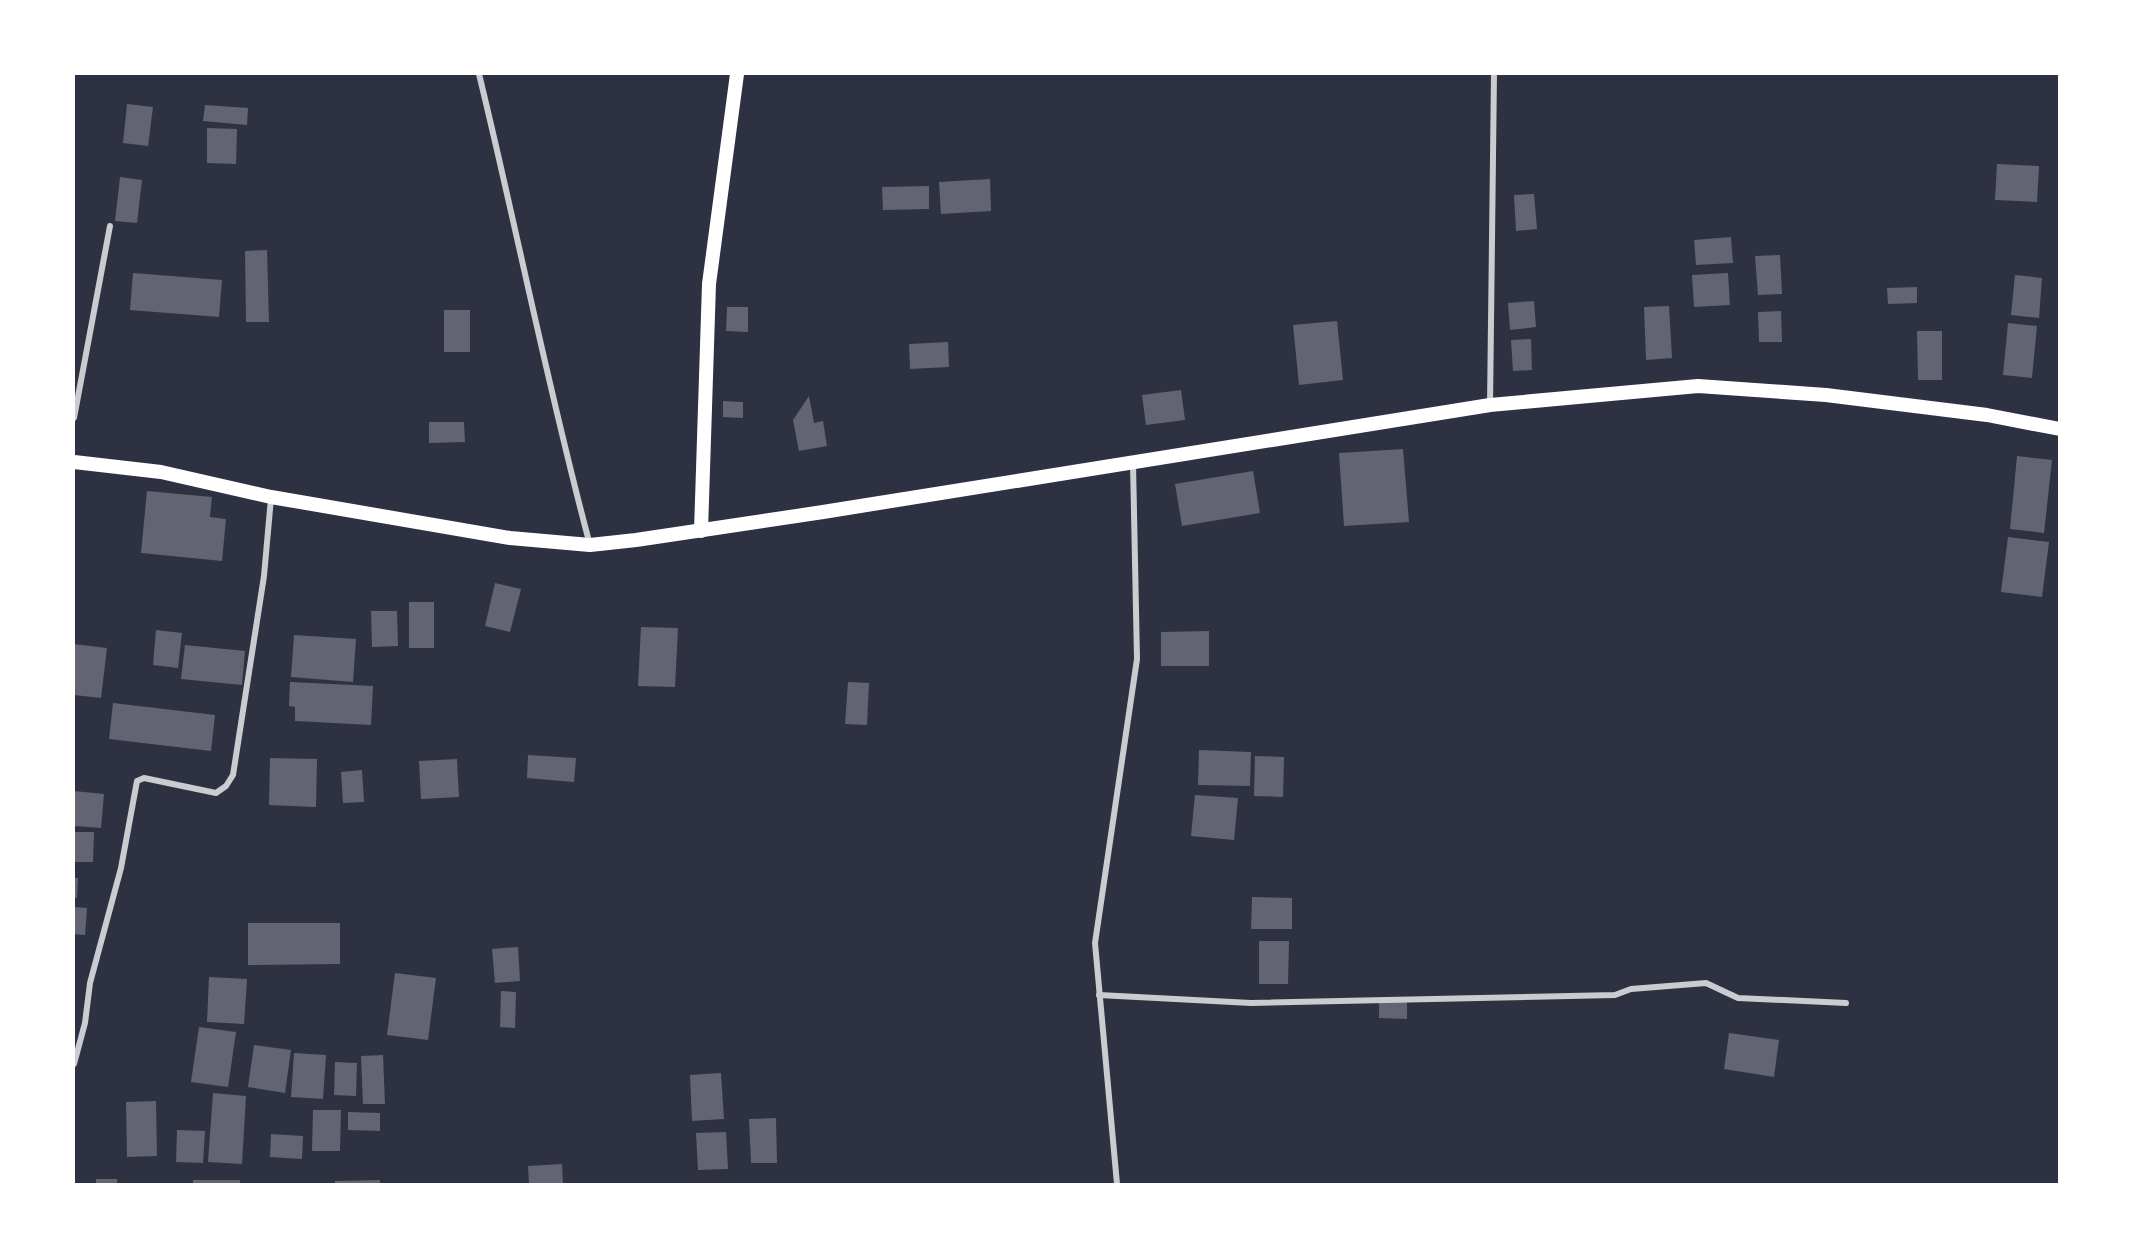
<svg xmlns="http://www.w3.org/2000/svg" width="2133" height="1258" viewBox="0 0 2133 1258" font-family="Merriweather,serif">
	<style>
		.building { fill: #626471 }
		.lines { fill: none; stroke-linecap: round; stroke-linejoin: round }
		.minor { stroke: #caccd0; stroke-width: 6 }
		.primary { stroke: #fff; stroke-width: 14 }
		.trunk { stroke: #fff; stroke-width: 14 }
	</style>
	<rect width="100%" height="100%" fill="#2d3142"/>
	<g class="building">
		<path d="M127,104L153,107L148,146L123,143Z"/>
		<path d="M205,105L248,108L247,125L203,121Z"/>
		<path d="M207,128L237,129L236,164L207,163Z"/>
		<path d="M1997,164L2039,166L2037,202L1995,200Z"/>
		<path d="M120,177L142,180L137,223L115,221Z"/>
		<path d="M990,179L991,211L941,214L939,182Z"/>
		<path d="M929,186V209L883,210L882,187Z"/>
		<path d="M1534,194L1537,229L1516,231L1514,195Z"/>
		<path d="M1731,237L1733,263L1696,265L1694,240Z"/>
		<path d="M267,250L269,322H246L245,251Z"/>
		<path d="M1780,255L1782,294L1758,295L1755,256Z"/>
		<path d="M133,273L222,280L219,317L130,310Z"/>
		<path d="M1728,273L1730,305L1694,307L1692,275Z"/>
		<path d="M2015,275L2042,278L2039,318L2011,315Z"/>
		<path d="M1917,287V303L1888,304L1887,288Z"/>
		<path d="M1534,301L1536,327L1510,330L1508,303Z"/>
		<path d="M1669,306L1672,358L1646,360L1644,307Z"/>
		<path d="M727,307H748V332L726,331Z"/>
		<rect x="444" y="310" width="26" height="42"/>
		<path d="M1781,311L1782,342H1759L1758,312Z"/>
		<path d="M1337,321L1343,380L1299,385L1293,325Z"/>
		<path d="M2008,323L2037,326L2032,378L2003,375Z"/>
		<path d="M1917,331H1942V380H1918Z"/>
		<path d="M1531,339L1532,370L1513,371L1511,340Z"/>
		<path d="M948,342L949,367L910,369L909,344Z"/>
		<path d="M1181,390L1185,420L1146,425L1142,395Z"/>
		<path d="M809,396L814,423L823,421L827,446L799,451L793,420Z"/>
		<path d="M723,401L743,402V418L723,417Z"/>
		<path d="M429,422H464L465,442L429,443Z"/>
		<path d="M1403,449L1409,522L1344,526L1339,453Z"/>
		<path d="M2017,456L2052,460L2044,533L2010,529Z"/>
		<path d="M1253,471L1260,513L1182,526L1175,484Z"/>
		<path d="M147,491L212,497L210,517L226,519L222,561L141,553Z"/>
		<path d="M2008,537L2049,542L2042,597L2001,592Z"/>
		<path d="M495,583L521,589L510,632L485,626Z"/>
		<rect x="409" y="602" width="25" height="46"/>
		<path d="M371,611H397L398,646L372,647Z"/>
		<path d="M641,627L678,628L675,687L638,686Z"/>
		<path d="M156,630L182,633L178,668L153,665Z"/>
		<path d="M1209,631V666H1161V632Z"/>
		<path d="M294,635L356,639L353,682L291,677Z"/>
		<path d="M74,644L107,648L101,698L74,695Z"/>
		<path d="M185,645L245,651L242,685L181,679Z"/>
		<path d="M290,682L373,686L371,725L295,721V707L289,706Z"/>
		<path d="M848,682L869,683L867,725L845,724Z"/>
		<path d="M113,703L215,715L211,751L109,739Z"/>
		<path d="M1199,750L1251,752L1250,786L1198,785Z"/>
		<path d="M528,755L576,758L574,782L527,778Z"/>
		<path d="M1255,756L1284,757L1283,797L1254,796Z"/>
		<path d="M270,758L317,759L316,807L269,805Z"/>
		<path d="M457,759L459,797L421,799L419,761Z"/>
		<path d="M362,770L364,802L343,803L341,772Z"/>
		<path d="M74,791L104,794L101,828L74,826Z"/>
		<path d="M1195,795L1238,798L1234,840L1191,836Z"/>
		<path d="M74,832H94L93,862H74Z"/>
		<path d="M74,878H78L77,898H74Z"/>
		<path d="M1252,897L1292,898V929H1251Z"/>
		<path d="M74,907L87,908L85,935L74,934Z"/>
		<path d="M248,923H340V964L248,965Z"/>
		<path d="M1259,941H1289L1288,984H1259Z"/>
		<path d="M518,947L520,981L495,983L492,949Z"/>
		<path d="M395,973L436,978L428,1040L387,1035Z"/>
		<path d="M209,977L247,979L244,1024L207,1022Z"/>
		<path d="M501,991L516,992L515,1028L500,1027Z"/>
		<path d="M1379,1000H1407V1019L1379,1018Z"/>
		<path d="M199,1027L236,1032L228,1087L191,1082Z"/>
		<path d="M1729,1033L1779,1040L1774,1077L1724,1069Z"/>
		<path d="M254,1045L291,1050L285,1093L248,1087Z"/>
		<path d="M294,1053L326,1055L323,1099L291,1097Z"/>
		<path d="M383,1055L385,1104H363L361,1056Z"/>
		<path d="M335,1062L357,1063L356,1096L334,1095Z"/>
		<path d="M721,1073L724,1119L692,1121L690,1075Z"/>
		<path d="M213,1093L246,1096L242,1164L208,1162Z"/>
		<path d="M156,1101L157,1156L127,1157L126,1102Z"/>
		<path d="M313,1110H341L340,1151H312Z"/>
		<path d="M348,1112L380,1113V1131L348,1130Z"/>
		<path d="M776,1118L777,1163H751L749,1119Z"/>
		<path d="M177,1130L205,1131L203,1163L176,1162Z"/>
		<path d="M726,1132L728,1169L698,1170L696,1133Z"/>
		<path d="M271,1134L303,1136L302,1159L270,1157Z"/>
		<path d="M562,1164L563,1184H529L528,1166Z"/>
		<rect x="96" y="1179" width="21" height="5"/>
		<rect x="193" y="1180" width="47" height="4"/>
		<path d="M380,1180V1184H335V1181Z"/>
	</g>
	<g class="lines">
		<g class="minor">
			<path d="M479,74C517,230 548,389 590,545"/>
			<path d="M1490,405L1494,74"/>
			<path d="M74,418L110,226"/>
			<path d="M1099,995L1251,1003L1615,995L1631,989L1706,983L1738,998L1846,1003"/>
			<path d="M74,1064L85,1023L90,983L121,868L137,781L144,778L216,793L226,786L233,775L264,576L271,498"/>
			<path d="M1117,1184L1095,943L1137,659L1133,463"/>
		</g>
		<path class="primary" d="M701,531L709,284L737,74"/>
		<path class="trunk" d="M74,462L161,472L271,497L510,538L590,545L636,540L823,512L1490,405L1698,386L1826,395L1987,415L2060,429"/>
	</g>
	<rect width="2133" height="1258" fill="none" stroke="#ffffff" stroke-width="150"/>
</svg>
